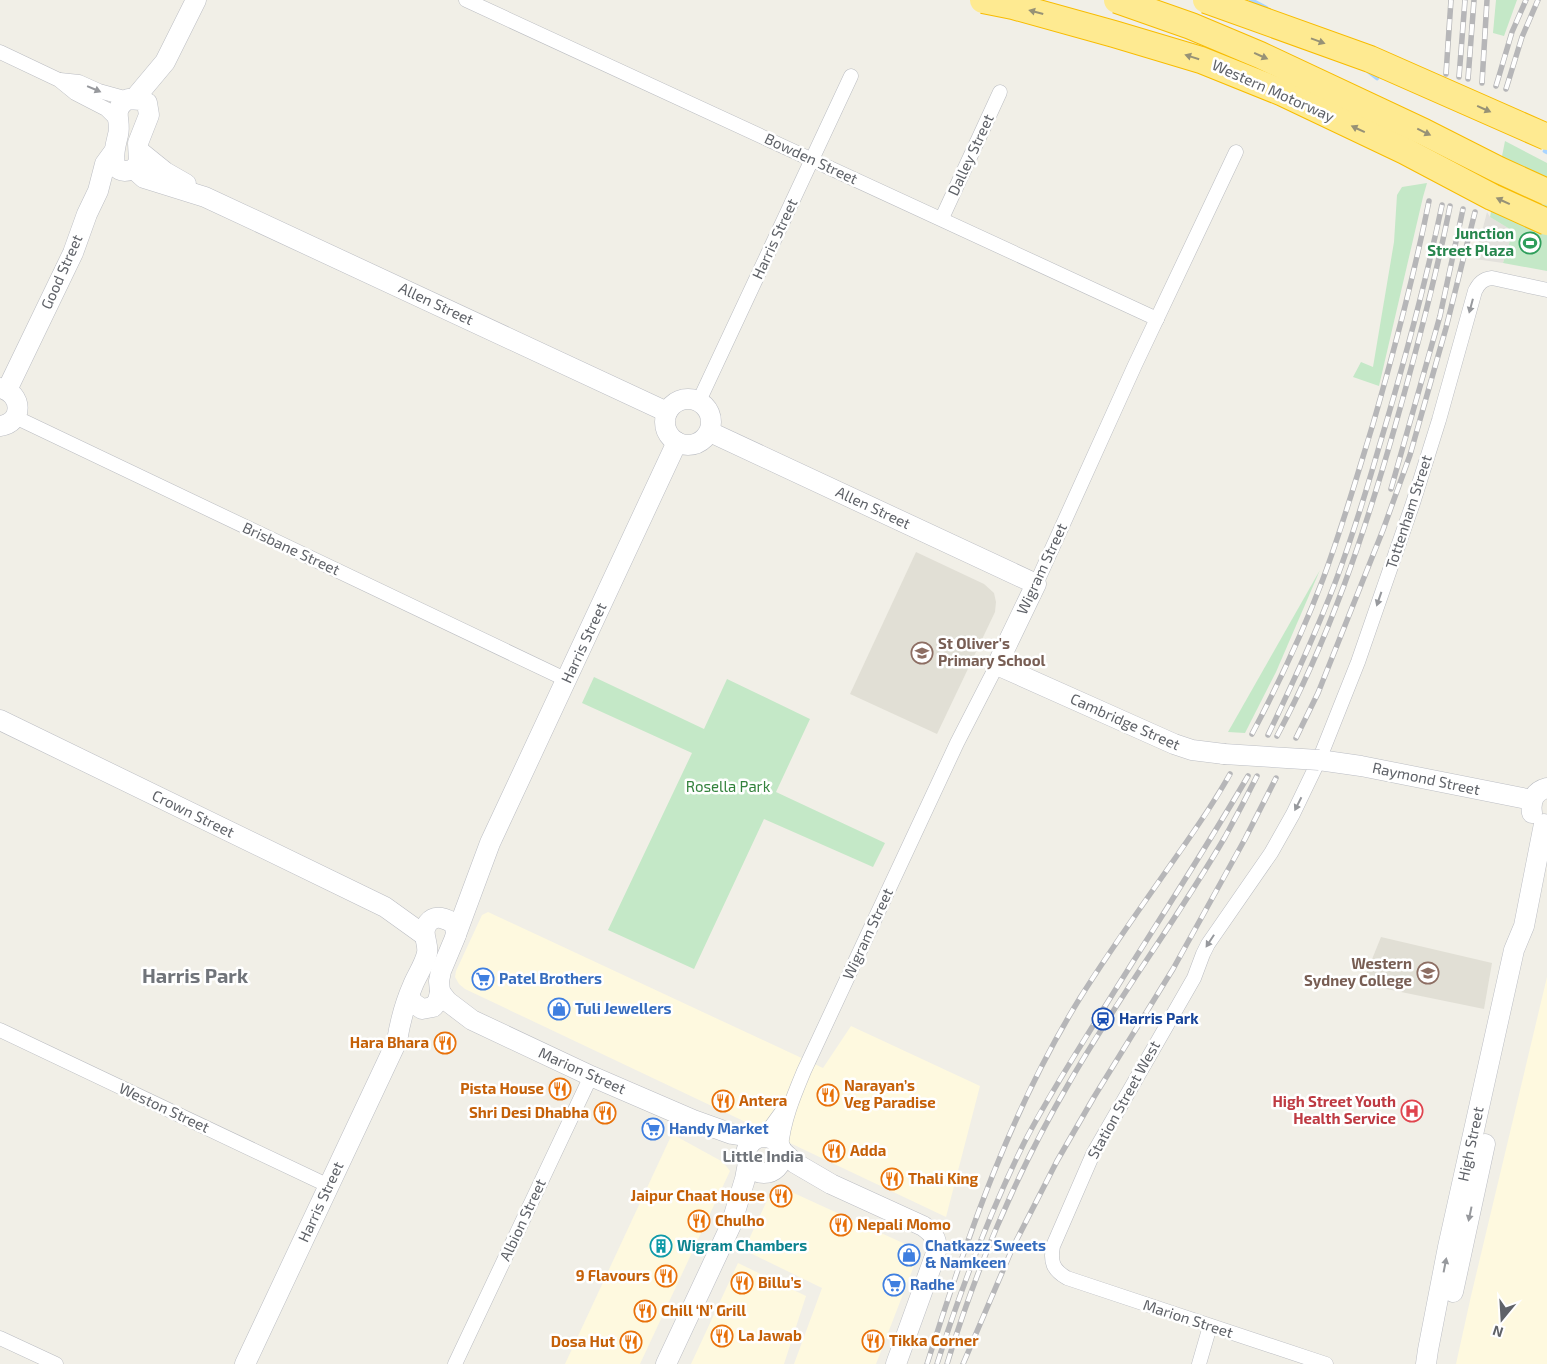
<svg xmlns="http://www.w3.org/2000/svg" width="1547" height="1364" viewBox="0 0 1547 1364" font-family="'Exo 2',sans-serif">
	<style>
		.commercial { fill: #fef9df }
		.industrial { fill: #e3e1dc }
		.education { fill: #e1dfd5 }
		.green { fill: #c4e8c7 }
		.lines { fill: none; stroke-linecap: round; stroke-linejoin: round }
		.stream { stroke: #a9d4ff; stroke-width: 4.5 }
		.street-casing { stroke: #babcc1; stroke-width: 15 }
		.secondary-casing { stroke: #bbbdc3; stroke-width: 21 }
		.street { stroke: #fff; stroke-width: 14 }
		.secondary { stroke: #fff; stroke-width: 20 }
		.rail-casing { stroke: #b6b6b8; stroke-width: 5.5 }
		.rail { stroke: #fff; stroke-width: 4; stroke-dasharray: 11; stroke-linecap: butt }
		.secondary-bridge-casing { stroke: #bbbdc3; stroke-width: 21; stroke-linecap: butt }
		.highway-bridge-casing { stroke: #f8bc00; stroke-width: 28; stroke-linecap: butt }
		.secondary-bridge { stroke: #fff; stroke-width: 20 }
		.highway-bridge { stroke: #feea91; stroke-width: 26 }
		.oneway { fill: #979276 }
		.oneway2 { fill: #97999d }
		.labels { text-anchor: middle; stroke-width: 5; stroke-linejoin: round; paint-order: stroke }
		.street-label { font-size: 15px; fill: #5f6268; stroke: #fff }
		.leisure-label { font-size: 15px; font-weight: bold; fill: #27864d; stroke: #fff; text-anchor: end }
		.education-label { font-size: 15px; font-weight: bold; fill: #785e54; stroke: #fff; text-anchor: start }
		.park-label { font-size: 15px; fill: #33823c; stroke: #fff }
		.shop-label { font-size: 15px; font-weight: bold; fill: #366cbe; stroke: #fff; text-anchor: start }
		.transit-label { font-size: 15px; font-weight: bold; fill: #164399; stroke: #fff; text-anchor: start }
		.food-label { font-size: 15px; font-weight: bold; fill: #c56008; stroke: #fff; text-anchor: start }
		.health-label { font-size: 15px; font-weight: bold; fill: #be3a42; stroke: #fff; text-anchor: end }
		.culture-label { font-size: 15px; font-weight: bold; fill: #0d838f; stroke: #fff; text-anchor: start }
		.neighbourhood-label { font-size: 16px; font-weight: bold; fill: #70747a; stroke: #fff }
		.district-label { font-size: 20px; font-weight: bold; fill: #70747a; stroke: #fff }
	</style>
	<rect width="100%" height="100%" fill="#f1efe7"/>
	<g class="commercial">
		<path d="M488,912L823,1068L851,1026L980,1086L946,1217L465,989L459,984L455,977L456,971L482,915Z"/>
		<path d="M1547,977V1364H1456L1471,1296Z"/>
		<path d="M672,1134L723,1162L730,1171L640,1364H565Z"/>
		<path d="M785,1189L916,1249L917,1258L876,1364H794L822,1288L744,1250L770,1194Z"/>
		<path d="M738,1263L806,1296L784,1364H691Z"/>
	</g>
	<path class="industrial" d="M1487,212L1490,217L1513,231L1503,263L1475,259Z"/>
	<g class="education">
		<path d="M916,552L984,584L994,593L996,602L995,612L937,734L850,694Z"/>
		<path d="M1381,937L1492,963L1484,1009L1362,984Z"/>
	</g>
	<g class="green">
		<path d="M1496,0H1517L1504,36L1493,33Z"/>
		<path d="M1505,141L1547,163V271L1503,263L1513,231L1490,217Z"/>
		<path d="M1427,183L1423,197L1379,386L1353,377L1361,362L1373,367L1394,242L1397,195L1402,187Z"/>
		<path d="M1320,570L1276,672L1245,733L1228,732Z"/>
		<path d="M594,677L704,729L727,679L810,719L776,792L885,843L873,867L764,819L694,969L608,930L692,753L582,703Z"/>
	</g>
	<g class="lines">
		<g class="stream">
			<path d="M1251,0L1266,8"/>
			<path d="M1368,71L1377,78"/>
			<path d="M1545,151L1547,152"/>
		</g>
		<g class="street-casing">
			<g id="street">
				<path d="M466,0L1157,319"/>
				<path d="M0,52L59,80L75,93L106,109L117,120"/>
				<path d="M60,80L79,82L99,91L128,99"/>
				<path d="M942,218L1000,92"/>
				<path d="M699,401L851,76"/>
				<path d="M15,417L567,680"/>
				<path d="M1036,584L1135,365L1236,152"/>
				<path d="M0,1030L329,1186"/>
				<path d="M761,1137L770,1128L786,1106"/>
				<path d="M781,1148C783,1121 794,1095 804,1071L957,743L997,665"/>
				<path d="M0,1338L56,1364"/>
				<path d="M455,1364L591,1076"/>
				<path d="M1199,1364L1210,1326"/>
				<path d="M1326,1364L1067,1278C1053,1270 1050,1262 1053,1246L1093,1154L1194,978L1203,954L1208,944L1271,853L1293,814L1319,760L1358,662L1413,503L1439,420L1475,291C1479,283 1483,279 1492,278L1547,290"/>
			</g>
		</g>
		<g class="secondary-casing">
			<g id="secondary">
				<path d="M128,99L141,100L147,103L149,115L138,143L139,162L134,169C106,179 115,147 118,135C122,119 110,111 128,99Z"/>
				<path d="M134,99L165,62L196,0"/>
				<path d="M139,151L165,172L186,184"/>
				<path d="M134,169L144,178L205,197L667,412"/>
				<path d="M0,388C23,393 24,423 0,426"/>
				<path d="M7,390L73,253L87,214L98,191L105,164L113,153"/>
				<circle cx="688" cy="422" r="23"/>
				<path d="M710,432L1036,584L997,665L1174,744L1192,750L1224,754"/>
				<path d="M0,720L385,907L424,935"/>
				<path d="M1319,760L1361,766L1532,800"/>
				<path d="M1532,813C1530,800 1535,791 1547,788"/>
				<path d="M440,992L447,1001L472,1020L591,1076L693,1120L732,1134L757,1138"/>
				<path d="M410,995L412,1002L422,1009L433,1007L438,1001L440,992L439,981L441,971L454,940L490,843L677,442"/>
				<circle cx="764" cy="1155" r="18"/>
				<path d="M782,1151L795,1163L831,1184L923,1226C935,1234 939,1242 935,1256L896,1364"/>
				<path d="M1453,1292L1485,1144"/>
				<path d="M245,1364L397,1041C400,1022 405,1003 413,985C417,975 425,964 427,953C429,942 420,933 428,923C435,914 447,918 455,925L456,935"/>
				<path d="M666,1364L731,1225L745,1179L748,1163"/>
				<path d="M1426,1364L1428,1350L1448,1247L1514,950L1524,926L1544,824"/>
			</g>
		</g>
		<use href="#street" class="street"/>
		<use href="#secondary" class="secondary"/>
		<g class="rail-casing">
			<g id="rail">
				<path d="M1446,74L1451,0"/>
				<path d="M1459,77L1465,0"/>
				<path d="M1468,79L1474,0"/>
				<path d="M1482,83L1487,0"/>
				<path d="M1496,86L1512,32L1526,0"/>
				<path d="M1506,89L1522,37L1538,0"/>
				<path d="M1391,489L1440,316L1463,209"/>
				<path d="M1252,734C1279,683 1303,632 1323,579C1342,528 1357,476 1373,424C1394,351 1414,276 1429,201"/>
				<path d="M1268,735C1292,685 1315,635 1335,583C1352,538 1366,492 1379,447C1403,367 1425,286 1442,205"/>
				<path d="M1277,736C1329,639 1364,535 1394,430C1415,356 1435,282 1450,206"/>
				<path d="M1296,738L1318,693L1383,530L1410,455L1446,328L1475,212"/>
				<path d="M927,1364C967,1238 1010,1111 1080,998C1110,950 1144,903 1176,857C1195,830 1214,803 1230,774"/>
				<path d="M937,1364C961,1289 989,1214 1024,1143C1044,1104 1068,1066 1091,1029C1143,944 1198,862 1248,776"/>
				<path d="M947,1364C977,1266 1017,1172 1069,1083C1117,999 1176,921 1225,837C1236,817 1247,796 1257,776"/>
				<path d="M963,1364L1013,1247L1057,1161L1094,1097L1173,969L1245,839L1276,778"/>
			</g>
		</g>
		<use href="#rail" class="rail"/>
		<g class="secondary-bridge-casing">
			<path id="secondary-bridge" d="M1224,754L1319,760"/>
		</g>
		<g class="highway-bridge-casing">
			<g id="highway-bridge">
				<path d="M983,0L1013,6L1114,34L1201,60L1283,93L1405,151L1492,197L1547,222"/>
				<path d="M1117,0L1191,26L1260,55L1424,132L1499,170L1547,192"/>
				<path d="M1206,0L1370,59L1547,137"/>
			</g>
		</g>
		<use href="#secondary-bridge" class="secondary-bridge"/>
		<use href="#highway-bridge" class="highway-bridge"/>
	</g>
	<defs><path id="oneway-solid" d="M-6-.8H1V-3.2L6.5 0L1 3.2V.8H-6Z" transform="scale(1.25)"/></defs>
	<g class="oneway">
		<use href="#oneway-solid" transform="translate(1036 12) rotate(-165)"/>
		<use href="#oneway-solid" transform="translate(1318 41) rotate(20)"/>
		<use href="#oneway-solid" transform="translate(1261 56) rotate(24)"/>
		<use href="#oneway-solid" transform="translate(1192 57) rotate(-163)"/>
		<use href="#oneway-solid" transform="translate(1484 109) rotate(24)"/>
		<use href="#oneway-solid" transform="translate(1358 129) rotate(-155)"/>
		<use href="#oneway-solid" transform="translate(1424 132) rotate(26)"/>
		<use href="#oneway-solid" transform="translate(1503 201) rotate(-155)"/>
	</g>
	<g class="oneway2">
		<use href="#oneway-solid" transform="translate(94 89) rotate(23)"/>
		<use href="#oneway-solid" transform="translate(1471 306) rotate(105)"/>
		<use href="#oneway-solid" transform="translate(1379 599) rotate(109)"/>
		<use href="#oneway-solid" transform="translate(1298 804) rotate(117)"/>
		<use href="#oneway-solid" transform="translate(1210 941) rotate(123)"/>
		<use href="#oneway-solid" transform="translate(1470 1214) rotate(102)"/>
		<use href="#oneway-solid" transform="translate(1445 1265) rotate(-79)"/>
	</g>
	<defs>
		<g id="stadium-ring" transform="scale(1.125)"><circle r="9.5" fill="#fff" stroke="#2e9e5b" stroke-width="1.5"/><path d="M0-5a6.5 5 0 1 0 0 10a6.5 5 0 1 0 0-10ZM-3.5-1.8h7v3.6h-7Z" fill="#2e9e5b"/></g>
		<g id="school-ring" transform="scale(1.125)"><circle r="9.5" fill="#fff" stroke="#8d6e63" stroke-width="1.5"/><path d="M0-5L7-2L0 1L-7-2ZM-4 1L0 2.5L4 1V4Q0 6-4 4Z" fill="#8d6e63"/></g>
		<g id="university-ring" transform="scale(1.125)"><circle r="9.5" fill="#fff" stroke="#8d6e63" stroke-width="1.5"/><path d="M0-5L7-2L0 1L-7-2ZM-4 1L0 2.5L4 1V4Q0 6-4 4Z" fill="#8d6e63"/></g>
		<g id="supermarket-ring" transform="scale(1.125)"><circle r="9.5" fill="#fff" stroke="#3f7fe0" stroke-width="1.5"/><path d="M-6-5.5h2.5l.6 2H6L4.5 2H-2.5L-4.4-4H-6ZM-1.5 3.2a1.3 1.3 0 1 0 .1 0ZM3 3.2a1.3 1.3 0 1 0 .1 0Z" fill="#3f7fe0"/></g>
		<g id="shop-ring" transform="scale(1.125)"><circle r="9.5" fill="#fff" stroke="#3f7fe0" stroke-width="1.5"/><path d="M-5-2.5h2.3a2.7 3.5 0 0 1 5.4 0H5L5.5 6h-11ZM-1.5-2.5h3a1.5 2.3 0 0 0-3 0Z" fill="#3f7fe0"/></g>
		<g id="station-ring" transform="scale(1.125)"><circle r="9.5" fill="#fff" stroke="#1a4fb4" stroke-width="1.5"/><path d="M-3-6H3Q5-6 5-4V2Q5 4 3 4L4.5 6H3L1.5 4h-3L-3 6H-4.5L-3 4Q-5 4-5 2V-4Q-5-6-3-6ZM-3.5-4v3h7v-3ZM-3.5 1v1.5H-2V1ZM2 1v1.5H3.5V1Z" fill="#1a4fb4"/></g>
		<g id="restaurant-ring" transform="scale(1.125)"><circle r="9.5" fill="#fff" stroke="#e8710a" stroke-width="1.5"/><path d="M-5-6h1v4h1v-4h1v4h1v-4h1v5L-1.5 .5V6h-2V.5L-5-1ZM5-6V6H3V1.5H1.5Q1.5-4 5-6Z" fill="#e8710a"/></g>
		<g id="hospital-ring" transform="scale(1.125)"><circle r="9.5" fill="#fff" stroke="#e0444e" stroke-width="1.5"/><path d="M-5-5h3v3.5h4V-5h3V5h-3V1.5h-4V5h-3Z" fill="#e0444e"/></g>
		<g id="building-ring" transform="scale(1.125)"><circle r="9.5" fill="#fff" stroke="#0f9aa8" stroke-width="1.5"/><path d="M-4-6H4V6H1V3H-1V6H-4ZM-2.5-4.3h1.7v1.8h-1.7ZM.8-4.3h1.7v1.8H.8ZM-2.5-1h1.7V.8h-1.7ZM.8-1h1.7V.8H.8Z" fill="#0f9aa8"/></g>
	</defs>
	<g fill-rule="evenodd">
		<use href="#stadium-ring" x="1530" y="243"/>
		<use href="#school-ring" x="922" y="653"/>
		<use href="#university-ring" x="1428" y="973"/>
		<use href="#supermarket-ring" x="483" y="979"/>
		<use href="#shop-ring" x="559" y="1009"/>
		<use href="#station-ring" x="1103" y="1019"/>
		<use href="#restaurant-ring" x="445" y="1043"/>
		<use href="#restaurant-ring" x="560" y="1089"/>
		<use href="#restaurant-ring" x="828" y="1095"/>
		<use href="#restaurant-ring" x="723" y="1101"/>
		<use href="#hospital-ring" x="1412" y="1111"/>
		<use href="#restaurant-ring" x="605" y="1113"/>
		<use href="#supermarket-ring" x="653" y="1129"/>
		<use href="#restaurant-ring" x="834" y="1151"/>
		<use href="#restaurant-ring" x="892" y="1179"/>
		<use href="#restaurant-ring" x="781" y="1196"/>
		<use href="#restaurant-ring" x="699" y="1221"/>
		<use href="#restaurant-ring" x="841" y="1225"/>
		<use href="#building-ring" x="661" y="1246"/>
		<use href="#shop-ring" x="909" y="1255"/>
		<use href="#restaurant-ring" x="666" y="1276"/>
		<use href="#restaurant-ring" x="742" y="1283"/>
		<use href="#supermarket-ring" x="894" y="1285"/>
		<use href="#restaurant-ring" x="645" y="1311"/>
		<use href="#restaurant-ring" x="722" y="1336"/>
		<use href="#restaurant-ring" x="873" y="1341"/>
		<use href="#restaurant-ring" x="631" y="1342"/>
	</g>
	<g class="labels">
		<g class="street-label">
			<text transform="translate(1273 91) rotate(24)" y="5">Western Motorway</text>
			<text transform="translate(971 155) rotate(-65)" y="5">Dalley Street</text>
			<text transform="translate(811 159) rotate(25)" y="5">Bowden Street</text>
			<text transform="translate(775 239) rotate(-65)" y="5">Harris Street</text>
			<text transform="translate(62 272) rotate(-66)" y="5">Good Street</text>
			<text transform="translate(436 304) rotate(25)" y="5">Allen Street</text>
			<text transform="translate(873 508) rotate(25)" y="5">Allen Street</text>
			<text transform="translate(1409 512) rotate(-72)" y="5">Tottenham Street</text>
			<text transform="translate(291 549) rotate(25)" y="5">Brisbane Street</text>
			<text transform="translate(1042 569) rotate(-65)" y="5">Wigram Street</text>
			<text transform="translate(584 643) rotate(-65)" y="5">Harris Street</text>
			<text transform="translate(1125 722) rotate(24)" y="5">Cambridge Street</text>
			<text transform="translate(1426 779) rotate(12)" y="5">Raymond Street</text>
			<text transform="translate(193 814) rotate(26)" y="5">Crown Street</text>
			<text transform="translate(868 934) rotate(-65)" y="5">Wigram Street</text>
			<text transform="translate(582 1071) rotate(24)" y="5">Marion Street</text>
			<text transform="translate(1124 1100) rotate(-61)" y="5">Station Street West</text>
			<text transform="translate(164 1108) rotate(25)" y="5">Weston Street</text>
			<text transform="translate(1471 1144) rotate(-78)" y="5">High Street</text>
			<text transform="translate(321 1202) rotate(-65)" y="5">Harris Street</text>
			<text transform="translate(523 1220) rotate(-65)" y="5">Albion Street</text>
			<text transform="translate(1188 1319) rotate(18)" y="5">Marion Street</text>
		</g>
		<g class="leisure-label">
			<text x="1514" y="239">Junction<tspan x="1514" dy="17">Street Plaza</tspan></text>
		</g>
		<g class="education-label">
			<text x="938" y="649">St Oliver's<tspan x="938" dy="17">Primary School</tspan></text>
			<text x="1412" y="969" text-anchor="end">Western<tspan x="1412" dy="17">Sydney College</tspan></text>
		</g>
		<g class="park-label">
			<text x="728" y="792">Rosella Park</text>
		</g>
		<g class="shop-label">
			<text x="499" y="984">Patel Brothers</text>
			<text x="575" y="1014">Tuli Jewellers</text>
			<text x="669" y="1134">Handy Market</text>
			<text x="925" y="1251">Chatkazz Sweets<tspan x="925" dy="17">&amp; Namkeen</tspan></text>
			<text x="910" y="1290">Radhe</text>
		</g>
		<g class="transit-label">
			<text x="1119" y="1024">Harris Park</text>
		</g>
		<g class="food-label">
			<text x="429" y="1048" text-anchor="end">Hara Bhara</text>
			<text x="844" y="1091">Narayan’s<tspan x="844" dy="17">Veg Paradise</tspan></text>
			<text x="544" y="1094" text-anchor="end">Pista House</text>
			<text x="739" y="1106">Antera</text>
			<text x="589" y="1118" text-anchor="end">Shri Desi Dhabha</text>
			<text x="850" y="1156">Adda</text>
			<text x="908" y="1184">Thali King</text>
			<text x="765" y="1201" text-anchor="end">Jaipur Chaat House</text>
			<text x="715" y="1226">Chulho</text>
			<text x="857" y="1230">Nepali Momo</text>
			<text x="650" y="1281" text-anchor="end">9 Flavours</text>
			<text x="758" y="1288">Billu’s</text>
			<text x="661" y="1316">Chill ‘N’ Grill</text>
			<text x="738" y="1341">La Jawab</text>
			<text x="889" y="1346">Tikka Corner</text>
			<text x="615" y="1347" text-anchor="end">Dosa Hut</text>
		</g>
		<g class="health-label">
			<text x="1396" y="1107">High Street Youth<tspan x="1396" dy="17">Health Service</tspan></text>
		</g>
		<g class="culture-label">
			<text x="677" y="1251">Wigram Chambers</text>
		</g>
		<g class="neighbourhood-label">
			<text x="763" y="1162">Little India</text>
		</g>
		<g class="district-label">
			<text x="195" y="983">Harris Park</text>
		</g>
	</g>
	<g transform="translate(1502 1319) rotate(198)" stroke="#ffffff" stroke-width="4" paint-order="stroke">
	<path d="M0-4L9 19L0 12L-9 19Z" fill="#5f6268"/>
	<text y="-8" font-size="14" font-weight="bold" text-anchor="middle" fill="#5f6268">N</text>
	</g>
</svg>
